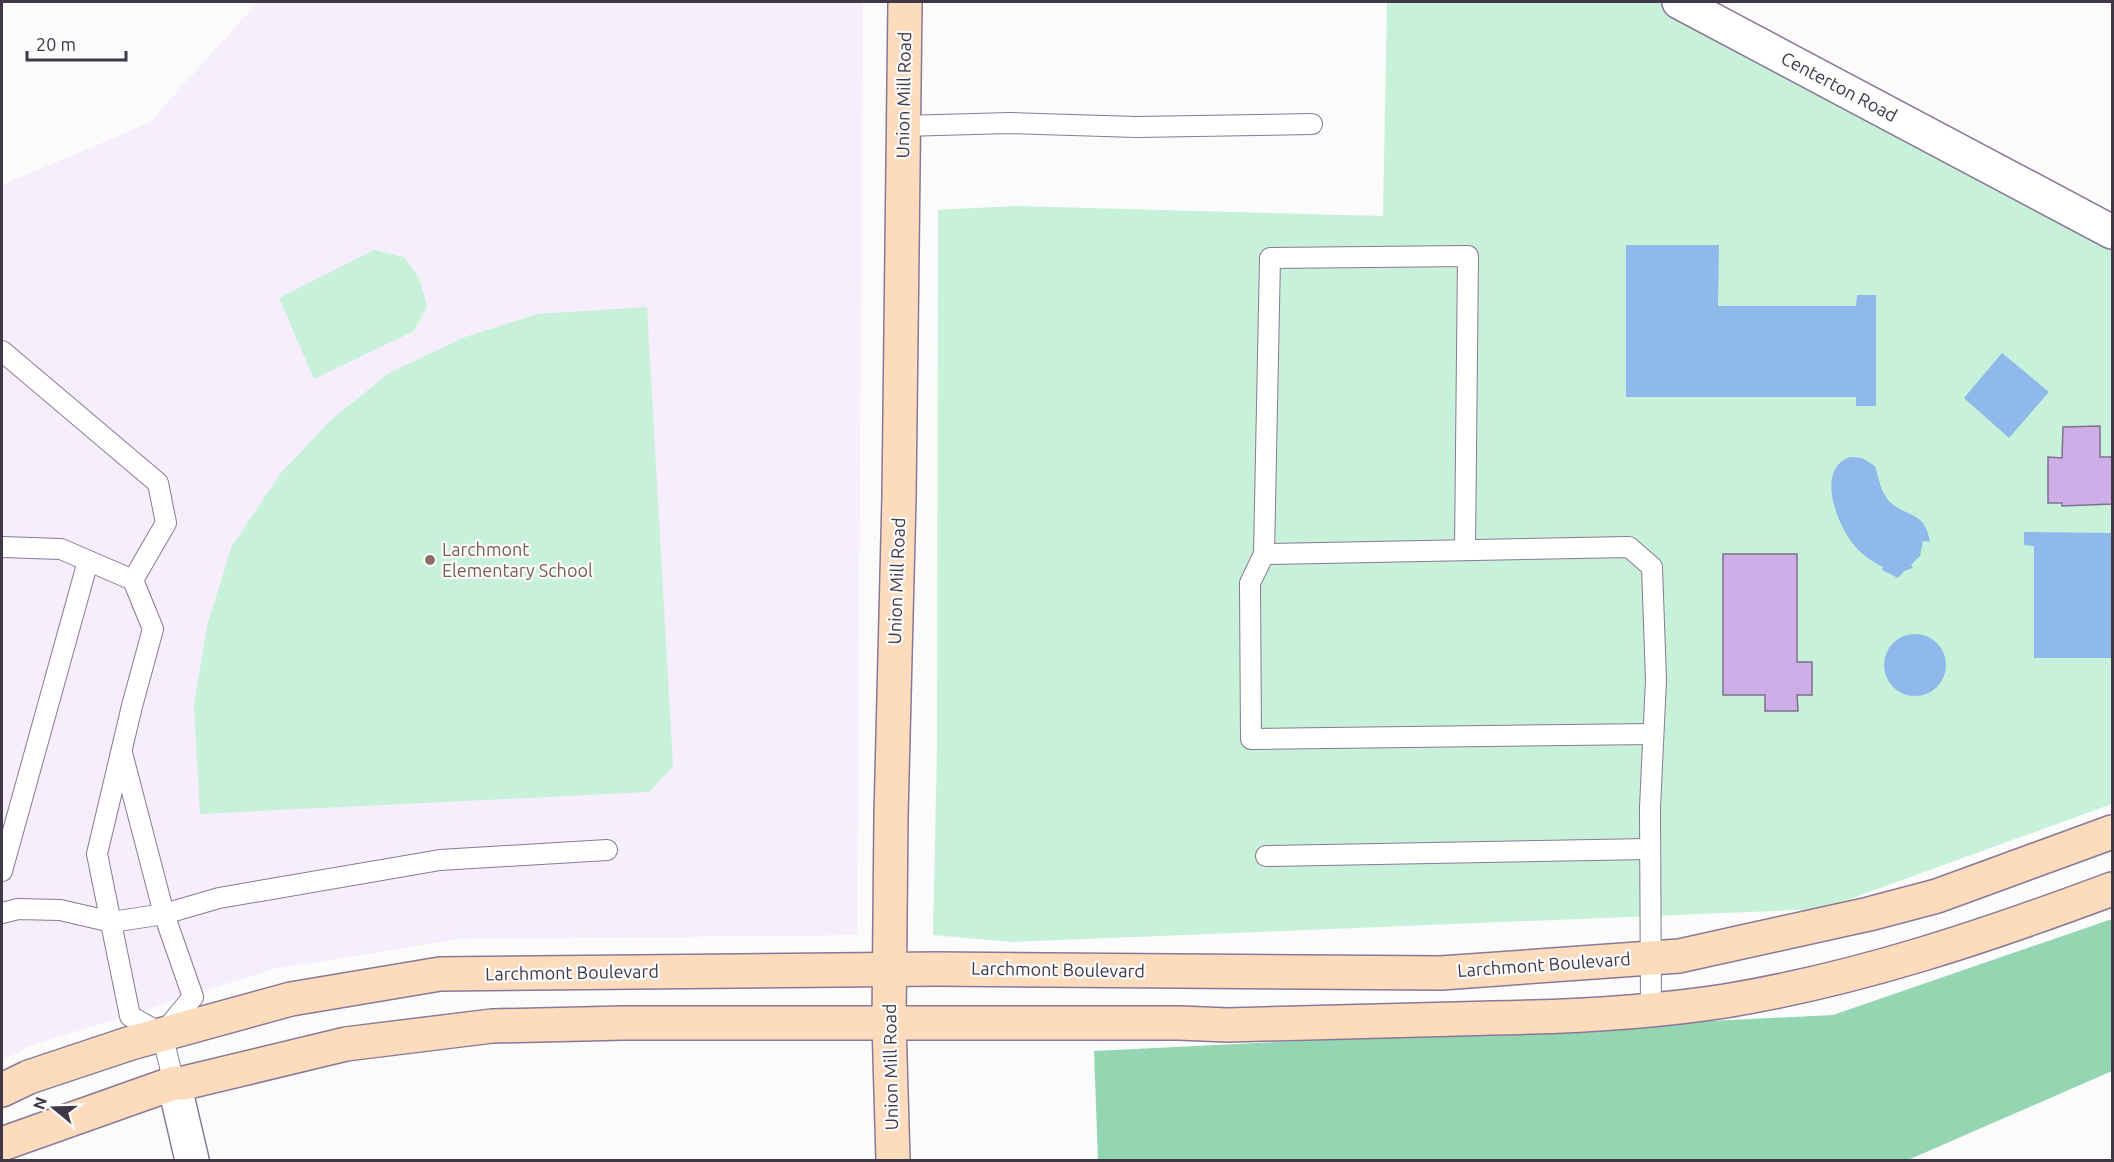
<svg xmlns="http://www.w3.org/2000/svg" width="2114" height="1162" viewBox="0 0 2114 1162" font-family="Ubuntu,sans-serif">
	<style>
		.built { fill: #f6edfd }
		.green { fill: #c7f2d9 }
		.forest { fill: #95d6b2 }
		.water { fill: #8fb9eb }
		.building { fill: #ceaee6; stroke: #806f8d; stroke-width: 1.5 }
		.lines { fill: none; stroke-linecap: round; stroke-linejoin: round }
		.lane-casing { stroke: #8a7897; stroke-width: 22 }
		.street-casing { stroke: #8a7897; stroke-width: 36 }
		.secondary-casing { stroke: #8a7897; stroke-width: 36 }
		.lane { stroke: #fff; stroke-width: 20 }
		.street { stroke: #fff; stroke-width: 33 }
		.secondary { stroke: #fcdcbc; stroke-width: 33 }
		.education-dot { fill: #8d6e63; stroke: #fbfbfb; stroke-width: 2 }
		.labels { text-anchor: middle; stroke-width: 4.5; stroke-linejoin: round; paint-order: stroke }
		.street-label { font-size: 18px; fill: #403846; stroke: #fbfbfb }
		.education-label { font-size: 18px; fill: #785e54; stroke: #fbfbfb; text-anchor: start }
	</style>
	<rect width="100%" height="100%" fill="#fbfbfb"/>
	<path class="built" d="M258,2H863L857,935L459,939L273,969L30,1046L2,1060V185L149,123Z"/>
	<g class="green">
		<path d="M1387,2H1664L2112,246V804L1822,909L1012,942L933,935L937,748L938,210L1013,206L1383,216Z"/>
		<path d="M374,250L404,257L419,278L427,306L414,331L314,379L279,298Z"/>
		<path d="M647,307L673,766L649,792L200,814L194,704L208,622L232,546L280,474L331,420L389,373L465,337L537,314Z"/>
	</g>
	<path class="forest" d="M2112,919V1071L1908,1160H1098L1094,1051L1833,1015Z"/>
	<g class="water">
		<path d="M1626,245H1719L1718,306H1856L1857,295H1876V406H1856V397H1626Z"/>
		<path d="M2002,353L2049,392L2009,438L1964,398Z"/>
		<path d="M1850,457L1862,458L1875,466C1879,478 1880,491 1889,501C1906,518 1925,510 1930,542L1923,541L1920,556L1911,565L1913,568L1904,571L1898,578L1882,570L1883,567C1871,561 1861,554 1853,544C1837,524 1815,469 1850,457Z"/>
		<path d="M2024,532L2112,533V658H2034V546L2024,545Z"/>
		<circle cx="1915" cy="665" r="31"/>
	</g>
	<g class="building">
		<path d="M2100,426V457H2112V504L2062,506V503H2048V457L2062,458L2063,427Z"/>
		<path d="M1723,554H1797V662H1812V695H1797L1798,711H1765V695H1723Z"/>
	</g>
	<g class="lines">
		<g class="lane-casing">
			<g id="lane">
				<path d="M903,126L1010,123L1136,127L1312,124"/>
				<path d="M2,351L158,483L166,523L133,580"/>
				<path d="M2,547L61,549L133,580L153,629L132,706L97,854L130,1016L162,1034L174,1083"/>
				<path d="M1465,550L1468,256L1270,258L1264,554L1250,583L1251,739L1653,734"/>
				<path d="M1264,554L1629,547L1652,567L1656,680L1650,808L1651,1010"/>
				<path d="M122,753L164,914L193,997L163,1033"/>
				<path d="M1266,856L1649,849"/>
				<path d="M2,871L88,561"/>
				<path d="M2,913L18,909L60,910L112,922L164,914L219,898L440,860L607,850"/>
			</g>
		</g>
		<g class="street-casing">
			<g id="street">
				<path d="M1679,2L2112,232"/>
				<path d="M174,1083L192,1160"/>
			</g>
		</g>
		<g class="secondary-casing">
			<g id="secondary">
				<path d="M2,1090L29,1077L131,1043L291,999L440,974L937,969L1441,973L1679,956L1869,914L1937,896L2112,832"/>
				<path d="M2,1144L174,1083H184L346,1044L492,1026L624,1023H1179L1228,1025C1315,1023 1403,1020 1491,1018C1569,1017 1647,1013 1725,1001C1859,979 1986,936 2112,889"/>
				<path d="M893,1160L889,1023L891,816L899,497L905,2"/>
			</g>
		</g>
		<use href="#lane" class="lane"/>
		<use href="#street" class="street"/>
		<use href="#secondary" class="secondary"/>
	</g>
	<circle class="education-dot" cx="430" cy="560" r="6"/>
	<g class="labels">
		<g class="street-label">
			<text transform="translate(1839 87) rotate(28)" y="6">Centerton Road</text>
			<text transform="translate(904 95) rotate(-89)" y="6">Union Mill Road</text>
			<text transform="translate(897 581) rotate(-88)" y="6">Union Mill Road</text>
			<text transform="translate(1544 965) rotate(-4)" y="6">Larchmont Boulevard</text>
			<text transform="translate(1058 970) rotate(1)" y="6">Larchmont Boulevard</text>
			<text transform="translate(572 973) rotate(-1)" y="6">Larchmont Boulevard</text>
			<text transform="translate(891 1067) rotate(-91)" y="6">Union Mill Road</text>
		</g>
		<g class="education-label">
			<text x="442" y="556">Larchmont<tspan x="442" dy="21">Elementary School</tspan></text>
		</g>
	</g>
	<rect width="2114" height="1162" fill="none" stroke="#403846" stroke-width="6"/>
	<g transform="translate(54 1108) rotate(289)" stroke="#fbfbfb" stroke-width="4.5" paint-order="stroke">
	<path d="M0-4.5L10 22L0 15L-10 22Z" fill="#403846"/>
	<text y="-9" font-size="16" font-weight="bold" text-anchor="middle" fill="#403846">N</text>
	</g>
	<path d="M27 51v9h99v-9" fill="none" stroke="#403846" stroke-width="3"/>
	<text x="36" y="51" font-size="18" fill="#403846" stroke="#fbfbfb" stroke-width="4.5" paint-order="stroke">20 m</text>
</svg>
